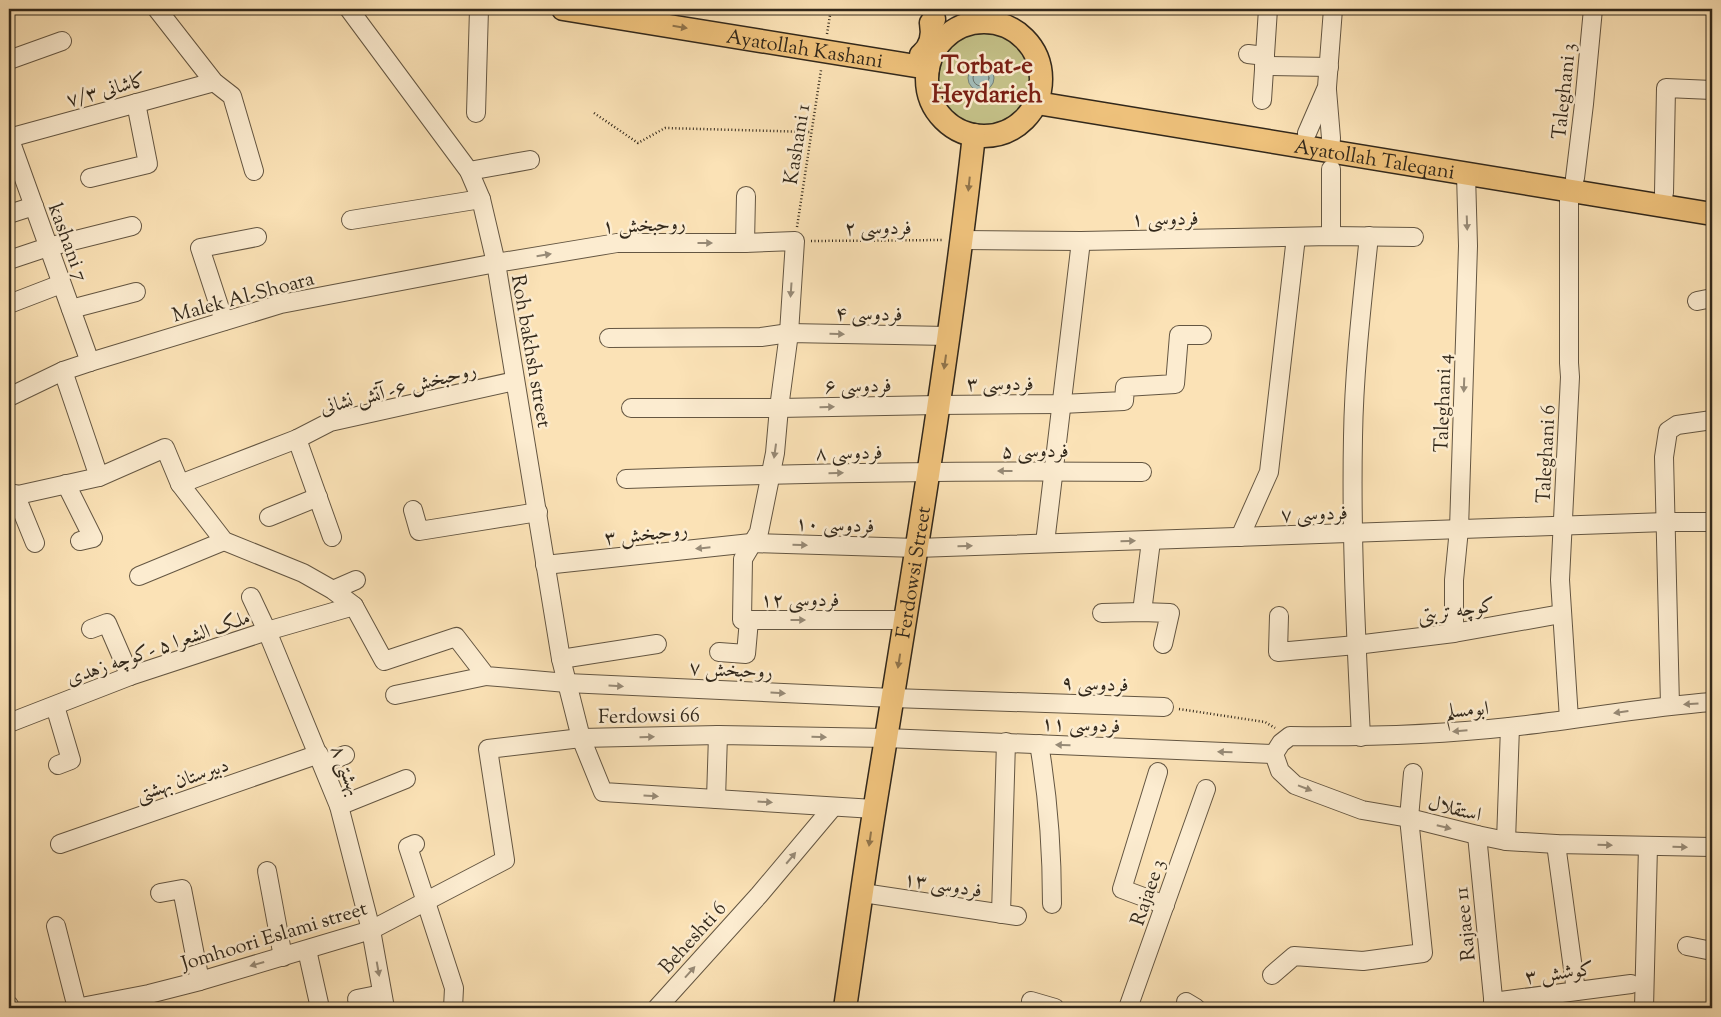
<svg xmlns="http://www.w3.org/2000/svg" width="1721" height="1017" viewBox="0 0 1721 1017" font-family="'Sorts Mill Goudy',Amiri,serif">
	<style>
		.green { fill: #c5c289; stroke: #7c7552 }
		.water { fill: #a2bcb8; stroke: #758179 }
		.lines { fill: none; stroke-linecap: round; stroke-linejoin: round }
		.shore { stroke: #6a726a; stroke-width: 1 }
		.minor-casing { stroke: #645642; stroke-width: 20 }
		.major-casing { stroke: #32281b; stroke-width: 25 }
		.path { stroke: #32281b; stroke-width: 2.5; stroke-dasharray: 1 2.5; stroke-linecap: butt }
		.minor { stroke: #fcecd0; stroke-width: 18 }
		.major { stroke: #eec17b; stroke-width: 22 }
		.oneway { fill: #90744b }
		.oneway2 { fill: #978a76 }
		.labels { text-anchor: middle; stroke-width: 5; stroke-linejoin: round; paint-order: stroke }
		.street-label { font-size: 20px; fill: #32281b; stroke: #fcecd0 }
		.district-label { font-size: 25px; font-weight: bold; fill: #7a1f14; stroke: #fcecd0 }
	</style>
	<rect width="100%" height="100%" fill="#fbe2b6"/>
	<filter id="stains"><feTurbulence type="fractalNoise" baseFrequency=".004" numOctaves="4"/><feColorMatrix values="0 0 0 0 .2 0 0 0 0 .09 0 0 0 0 .02 0 0 0 .5 -.17"/></filter>
	<radialGradient id="worn" r=".72"><stop offset=".6" stop-color="#630" stop-opacity="0"/><stop offset="1" stop-color="#630" stop-opacity=".3"/></radialGradient>
	<circle class="green" cx="984" cy="80" r="51"/>
	<circle class="water" cx="981" cy="78" r="13"/>
	<g class="lines">
		<circle class="shore" cx="981" cy="78" r="8"/>
		<g class="minor-casing">
			<g id="minor">
				<path d="M157,9L214,82L232,96L254,171"/>
				<path d="M349,9L469,171L481,199L496,263L561,659L581,738L603,792L874,809"/>
				<path d="M1248,54L1265,56"/>
				<path d="M9,60L62,41"/>
				<path d="M1264,66L1329,67"/>
				<path d="M1327,90L1331,138L1330,151"/>
				<path d="M1262,100L1268,9"/>
				<path d="M476,113L479,9"/>
				<path d="M1307,133L1327,87L1333,9"/>
				<path d="M9,137L90,362"/>
				<path d="M9,138L214,82"/>
				<path d="M1331,169V236"/>
				<path d="M469,171L530,160"/>
				<path d="M90,178L148,164L136,103"/>
				<path d="M1575,178L1584,104L1593,9"/>
				<path d="M1569,191V363L1570,377L1560,580L1569,719"/>
				<path d="M1664,193L1666,88L1712,90"/>
				<path d="M9,214L34,206"/>
				<path d="M351,220L481,199"/>
				<path d="M962,240L1081,241L1331,236L1414,237"/>
				<path d="M745,243L746,196"/>
				<path d="M9,260L48,247L132,226"/>
				<path d="M1697,301L1712,298"/>
				<path d="M9,304L61,284"/>
				<path d="M71,309L136,292"/>
				<path d="M224,321L200,248L257,237"/>
				<path d="M609,338L761,337L789,333L948,336"/>
				<path d="M63,371L99,477L165,448L180,484L224,541L303,573L333,590L354,606L384,661L456,637L486,676L567,683L893,698L1164,707"/>
				<path d="M9,397L63,371L90,362L281,304L496,263L617,243H745L795,241L789,333L779,408L775,453L759,532L743,559L742,620H905"/>
				<path d="M631,408H779L938,405L1061,404L1124,401L1125,387L1175,384L1179,335H1202"/>
				<path d="M297,439L332,537"/>
				<path d="M626,479C798,473 970,470 1142,472"/>
				<path d="M66,484L93,538L80,541"/>
				<path d="M180,484L297,439L330,422L515,381"/>
				<path d="M15,494L35,543"/>
				<path d="M9,497L99,477"/>
				<path d="M413,510L419,531L538,512"/>
				<path d="M269,517L318,497"/>
				<path d="M1240,537L1269,472L1296,237"/>
				<path d="M1045,543L1081,241"/>
				<path d="M545,565L751,543L917,548L1666,522H1712"/>
				<path d="M139,576L224,541"/>
				<path d="M333,590L356,580"/>
				<path d="M354,606L267,631L339,806L371,930L385,1008"/>
				<path d="M1142,612L1151,541"/>
				<path d="M1102,613L1142,612L1170,613L1163,644"/>
				<path d="M1279,616L1278,652L1356,645L1454,633L1561,614"/>
				<path d="M91,629L107,623L130,676"/>
				<path d="M1454,633V580L1459,529L1468,246L1466,174"/>
				<path d="M719,652L746,654L749,620"/>
				<path d="M561,659L657,644"/>
				<path d="M395,695L486,676"/>
				<path d="M1670,705L1664,457L1668,431L1677,425L1712,420"/>
				<path d="M55,706L71,760L58,765"/>
				<path d="M9,723L130,676L267,631L251,597"/>
				<path d="M1361,737C1356,637 1351,537 1353,437C1354,370 1362,303 1369,236"/>
				<path d="M1039,744C1048,796 1052,850 1052,904"/>
				<path d="M1274,754L1280,771L1295,785L1362,810L1409,818L1477,835L1506,841L1556,844L1712,847"/>
				<path d="M1274,754L1281,743L1290,736C1363,737 1436,735 1509,727C1577,720 1644,707 1712,702"/>
				<path d="M323,764L345,755"/>
				<path d="M1158,772L1122,889L1165,905"/>
				<path d="M716,799L718,735"/>
				<path d="M339,806L406,779"/>
				<path d="M1477,835L1494,1008"/>
				<path d="M1506,841L1510,727"/>
				<path d="M60,844L319,754"/>
				<path d="M415,844L408,847L454,988L453,1008"/>
				<path d="M1556,844L1576,991"/>
				<path d="M267,871L283,957"/>
				<path d="M160,893L182,889L200,981"/>
				<path d="M863,893L1017,916"/>
				<path d="M1001,914L1006,742"/>
				<path d="M56,926L77,1008"/>
				<path d="M1687,946L1712,951"/>
				<path d="M307,950L320,1008"/>
				<path d="M1272,975L1294,956L1363,961L1423,953L1409,818L1413,773"/>
				<path d="M357,999L382,994"/>
				<path d="M1031,1001L1055,1008"/>
				<path d="M1186,1002L1196,1008"/>
				<path d="M1493,1002L1631,984"/>
				<path d="M9,1005V1008"/>
				<path d="M76,1008L149,994L200,981L371,930L505,860L488,749L581,738L718,735L886,738L1274,754"/>
				<path d="M657,1008L759,895L833,807"/>
				<path d="M1128,1008L1206,789"/>
				<path d="M1644,1008L1648,846"/>
			</g>
		</g>
		<g class="major-casing">
			<g id="major">
				<path id="s1" d="M563,9L928,68"/>
				<circle cx="984" cy="79" r="57"/>
				<path d="M921,55C931,47 933,34 931,23L934,19"/>
				<path id="s2" d="M1037,103L1712,214"/>
				<path id="s3" d="M845,1008C855,941 864,874 875,806C911,583 949,360 974,135"/>
			</g>
		</g>
		<g class="path">
			<path d="M827,34L831,9"/>
			<path d="M594,113L638,143L665,128L811,132"/>
			<path d="M797,227L821,70"/>
			<path d="M811,241L943,240"/>
			<path d="M1179,709L1265,722L1275,728"/>
		</g>
		<use href="#minor" class="minor"/>
		<use href="#major" class="major"/>
	</g>
	<defs><path id="oneway-solid" d="M-6-.8H1V-3.2L6.5 0L1 3.2V.8H-6Z" transform="scale(1.25)"/></defs>
	<g class="oneway">
		<use href="#oneway-solid" transform="translate(680 27) rotate(9)"/>
		<use href="#oneway-solid" transform="translate(969 184) rotate(96)"/>
		<use href="#oneway-solid" transform="translate(945 362) rotate(98)"/>
		<use href="#oneway-solid" transform="translate(899 661) rotate(99)"/>
		<use href="#oneway-solid" transform="translate(870 839) rotate(98)"/>
	</g>
	<g class="oneway2">
		<use href="#oneway-solid" transform="translate(1467 223) rotate(88)"/>
		<use href="#oneway-solid" transform="translate(705 243)"/>
		<use href="#oneway-solid" transform="translate(544 255) rotate(-9)"/>
		<use href="#oneway-solid" transform="translate(791 290) rotate(94)"/>
		<use href="#oneway-solid" transform="translate(837 334) rotate(1)"/>
		<use href="#oneway-solid" transform="translate(1464 385) rotate(92)"/>
		<use href="#oneway-solid" transform="translate(827 407) rotate(-1)"/>
		<use href="#oneway-solid" transform="translate(775 451) rotate(98)"/>
		<use href="#oneway-solid" transform="translate(1005 471) rotate(180)"/>
		<use href="#oneway-solid" transform="translate(836 473) rotate(-1)"/>
		<use href="#oneway-solid" transform="translate(1128 541) rotate(-1)"/>
		<use href="#oneway-solid" transform="translate(800 545) rotate(2)"/>
		<use href="#oneway-solid" transform="translate(965 546) rotate(-2)"/>
		<use href="#oneway-solid" transform="translate(703 548) rotate(174)"/>
		<use href="#oneway-solid" transform="translate(798 620)"/>
		<use href="#oneway-solid" transform="translate(616 686) rotate(3)"/>
		<use href="#oneway-solid" transform="translate(778 693) rotate(3)"/>
		<use href="#oneway-solid" transform="translate(1691 704) rotate(176)"/>
		<use href="#oneway-solid" transform="translate(1621 712) rotate(172)"/>
		<use href="#oneway-solid" transform="translate(1460 731) rotate(175)"/>
		<use href="#oneway-solid" transform="translate(647 737) rotate(-1)"/>
		<use href="#oneway-solid" transform="translate(819 737) rotate(1)"/>
		<use href="#oneway-solid" transform="translate(1063 745) rotate(-178)"/>
		<use href="#oneway-solid" transform="translate(1225 752) rotate(-178)"/>
		<use href="#oneway-solid" transform="translate(1305 788) rotate(21)"/>
		<use href="#oneway-solid" transform="translate(651 796) rotate(4)"/>
		<use href="#oneway-solid" transform="translate(765 802) rotate(4)"/>
		<use href="#oneway-solid" transform="translate(1444 827) rotate(14)"/>
		<use href="#oneway-solid" transform="translate(1605 845) rotate(2)"/>
		<use href="#oneway-solid" transform="translate(1680 847) rotate(1)"/>
		<use href="#oneway-solid" transform="translate(791 858) rotate(-50)"/>
		<use href="#oneway-solid" transform="translate(257 964) rotate(164)"/>
		<use href="#oneway-solid" transform="translate(378 969) rotate(80)"/>
		<use href="#oneway-solid" transform="translate(690 972) rotate(-48)"/>
	</g>
	<g class="labels">
		<g class="street-label">
			<text dy="7" stroke="none"><textPath href="#s1" startOffset="245">Ayatollah Kashani</textPath></text>
			<text transform="translate(106 89) rotate(-15)" y="7">کاشانی ۷/۳</text>
			<text transform="translate(1563 91) rotate(-84)" y="7">Taleghani 3</text>
			<text transform="translate(796 144) rotate(-81)" y="7">Kashani 1</text>
			<text dy="7" stroke="none"><textPath href="#s2" startOffset="342">Ayatollah Taleqani</textPath></text>
			<text transform="translate(1165 218) rotate(-1)" y="7">فردوسی ۱</text>
			<text transform="translate(644 224) rotate(-2)" y="7">روحبخش ۱</text>
			<text x="878" y="234">فردوسی ۲</text>
			<text transform="translate(69 242) rotate(70)" y="7">kashani 7</text>
			<text transform="translate(243 296) rotate(-15)" y="7">Malek Al-Shoara</text>
			<text transform="translate(869 313) rotate(1)" y="7">فردوسی ۴</text>
			<text transform="translate(532 351) rotate(80)" y="7">Roh bakhsh street</text>
			<text x="1000" y="390">فردوسی ۳</text>
			<text transform="translate(858 385) rotate(-1)" y="7">فردوسی ۶</text>
			<text transform="translate(398 388) rotate(-14)" y="7">روحبخش ۶- آتش نشانی</text>
			<text transform="translate(1442 403) rotate(-88)" y="7">Taleghani 4</text>
			<text x="1035" y="457">فردوسی ۵</text>
			<text transform="translate(849 452) rotate(-1)" y="7">فردوسی ۸</text>
			<text transform="translate(1545 454) rotate(-87)" y="7">Taleghani 6</text>
			<text transform="translate(1314 513) rotate(-2)" y="7">فردوسی ۷</text>
			<text transform="translate(835 524) rotate(2)" y="7">فردوسی ۱۰</text>
			<text transform="translate(646 533) rotate(-6)" y="7">روحبخش ۳</text>
			<text dy="7" stroke="none"><textPath href="#s3" startOffset="441">Ferdowsi Street</textPath></text>
			<text x="800" y="606">فردوسی ۱۲</text>
			<text transform="translate(1456 610) rotate(-9)" y="7">کوچه تربتی</text>
			<text transform="translate(158 647) rotate(-19)" y="7">ملک الشعرا ۵ -کوچه زهدی</text>
			<text transform="translate(731 669) rotate(3)" y="7">روحبخش ۷</text>
			<text transform="translate(1095 683) rotate(2)" y="7">فردوسی ۹</text>
			<text transform="translate(1467 709) rotate(-5)" y="7">ابومسلم</text>
			<text transform="translate(649 715) rotate(-1)" y="7">Ferdowsi 66</text>
			<text transform="translate(1081 724) rotate(2)" y="7">فردوسی ۱۱</text>
			<text transform="translate(347 770) rotate(69)" y="7">بهشتی ۸</text>
			<text transform="translate(182 779) rotate(-19)" y="7">دبیرستان بهشتی</text>
			<text transform="translate(1455 808) rotate(14)" y="7">استقلال</text>
			<text transform="translate(943 884) rotate(9)" y="7">فردوسی ۱۳</text>
			<text transform="translate(1147 892) rotate(-71)" y="7">Rajaee 3</text>
			<text transform="translate(1464 924) rotate(-96)" y="7">Rajaee 11</text>
			<text transform="translate(274 935) rotate(-17)" y="7">Jomhoori Eslami street</text>
			<text transform="translate(692 937) rotate(-48)" y="7">Beheshti 6</text>
			<text transform="translate(1559 972) rotate(-7)" y="7">کوشش ۳</text>
		</g>
		<g class="district-label">
			<text x="987" y="73">Torbat-e<tspan x="987" dy="29">Heydarieh</tspan></text>
		</g>
	</g>
	<rect width="1721" height="1017" fill="none" stroke="#fbe2b6" stroke-width="30"/>
	<rect x="10" y="10" width="1701" height="997" fill="none" stroke="#32281b" stroke-width="2.5"/>
	<rect x="15" y="15" width="1691" height="987" fill="none" stroke="#32281b"/>
	<rect width="100%" height="100%" filter="url(#stains)"/>
	<rect width="100%" height="100%" fill="url(#worn)"/>
</svg>
